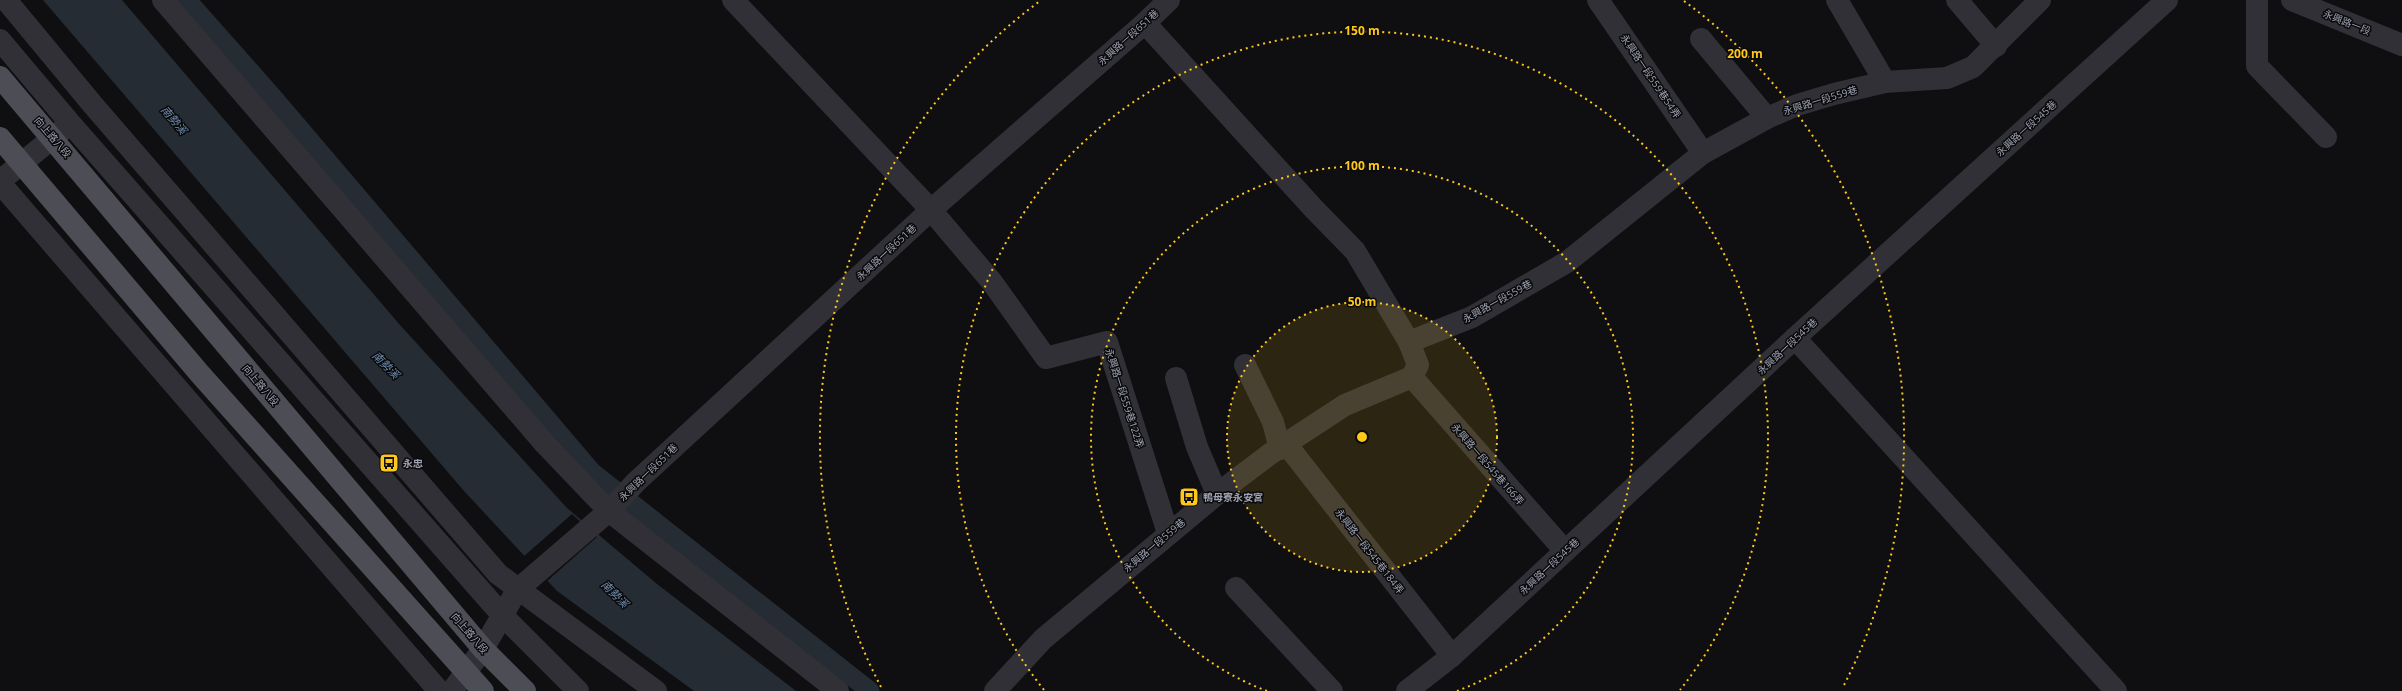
<svg xmlns="http://www.w3.org/2000/svg" width="2402" height="691" viewBox="0 0 2402 691" font-family="'Open Sans','Noto Sans TC',sans-serif">
	<style>
		.water { fill: #252c34 }
		.pier { fill: #0f0f11 }
		.lines { fill: none; stroke-linecap: round; stroke-linejoin: round }
		.canal { stroke: #252c34; stroke-width: 19 }
		.minor { stroke: #303036; stroke-width: 22 }
		.major { stroke: #4c4d55; stroke-width: 22 }
		.ring { fill: none; stroke: #fec71a; stroke-width: 2; stroke-dasharray: 2 4 }
		.labels { text-anchor: middle; stroke-width: 3; stroke-linejoin: round; paint-order: stroke }
		.street-label { font-size: 10px; fill: #9fa3b3; stroke: #0a0a0b }
		.poi-label { font-size: 10px; font-weight: bold; fill: #9fa3b3; stroke: #0a0a0b; text-anchor: start }
		.water-label { font-size: 11px; font-style: italic; fill: #728eb1; stroke: #0a0a0b }
		.centre { fill: #fec71a; stroke: #0a0a0b; stroke-width: 2 }
		.ring-label { font-size: 12px; text-anchor: middle; font-weight: bold; fill: #fec71a; stroke: #0a0a0b; stroke-width: 3; stroke-linejoin: round; paint-order: stroke }
	</style>
	<rect width="100%" height="100%" fill="#0f0f11"/>
	<path class="water" d="M43,0H122L400,325L567,508L657,584L796,691H694L557,591L464,491Z"/>
	<path class="pier" d="M572,514L597,537L546,582L523,557Z"/>
	<g class="lines">
		<path class="canal" d="M187,0L273,97L592,472L870,691"/>
		<g class="minor">
			<path d="M6,0L93,105L498,574L656,691"/>
			<path d="M163,0L545,444L609,511L838,691"/>
			<path d="M733,0L931,210L992,282L1046,358L1107,342L1168,533"/>
			<path d="M1598,0L1703,153"/>
			<path d="M1837,0L1885,82"/>
			<path d="M1957,0L1996,46"/>
			<path d="M2257,0V66L2326,137"/>
			<path d="M2292,0L2402,45"/>
			<path d="M1145,23L1314,209L1355,251L1409,342"/>
			<path d="M1701,39L1767,118"/>
			<path d="M0,40L70,123L503,616L578,691"/>
			<path d="M0,181L66,127"/>
			<path d="M0,183L439,691"/>
			<path d="M1795,338L2116,691"/>
			<path d="M1245,365L1273,422L1280,449"/>
			<path d="M1412,377L1565,551"/>
			<path d="M1176,378L1197,447L1217,494"/>
			<path d="M1287,445L1452,656"/>
			<path d="M1236,588L1332,691"/>
			<path d="M452,691L483,649L517,590L609,511L636,482L931,210L1145,23L1169,0"/>
			<path d="M995,691L1043,639L1217,494L1270,454L1345,405L1412,377L1418,365L1409,342L1472,317L1567,262L1703,153L1767,118L1797,105L1834,94L1885,82L1947,78L1973,67L2040,0"/>
			<path d="M1407,691L1452,656L1795,338L2167,0"/>
		</g>
		<g class="major">
			<path d="M0,77L483,649L525,691"/>
			<path d="M0,138L200,374L483,691"/>
		</g>
	</g>
	<circle cx="1362" cy="437" r="135" fill="#fec71a" fill-opacity=".12"/>
	<g class="ring">
		<circle cx="1362" cy="437" r="135"/>
		<path d="M1267 691A271 271 0 1 1 1457 691"/>
		<path d="M1044 690A406 406 0 1 1 1680 690"/>
		<path d="M881 687A542 542 0 0 1 1040 1M1684 1A542 542 0 0 1 1843 687"/>
	</g>
	<defs>
		<g id="bus-square" transform="scale(1)"><rect x="-9" y="-9" width="18" height="18" rx="4" fill="#fec71a" stroke="#0a0a0b"/><path d="M-5-6H5V4H4V6H2V4H-2V6H-4V4H-5ZM-3.5-4V0h7V-4ZM-3.5 1.2v1.5H-2V1.2ZM2 1.2v1.5H3.5V1.2Z" fill="#111"/></g>
	</defs>
	<g fill-rule="evenodd">
		<use href="#bus-square" x="389" y="463"/>
		<use href="#bus-square" x="1189" y="497"/>
	</g>
	<g class="labels">
		<g class="street-label">
			<text transform="translate(2347 22) rotate(22)" y="4">永興路一段</text>
			<text transform="translate(1128 37) rotate(-42)" y="4">永興路一段651巷</text>
			<text transform="translate(1651 76) rotate(56)" y="4">永興路一段559巷54弄</text>
			<text transform="translate(1820 100) rotate(-17)" y="4">永興路一段559巷</text>
			<text transform="translate(2026 128) rotate(-42)" y="4">永興路一段545巷</text>
			<text transform="translate(53 137) rotate(49)" y="4">向上路八段</text>
			<text transform="translate(886 252) rotate(-43)" y="4">永興路一段651巷</text>
			<text transform="translate(1497 301) rotate(-29)" y="4">永興路一段559巷</text>
			<text transform="translate(1787 346) rotate(-43)" y="4">永興路一段545巷</text>
			<text transform="translate(261 385) rotate(50)" y="4">向上路八段</text>
			<text transform="translate(1125 398) rotate(72)" y="4">永興路一段559巷122弄</text>
			<text transform="translate(1488 464) rotate(49)" y="4">永興路一段545巷166弄</text>
			<text transform="translate(648 472) rotate(-44)" y="4">永興路一段651巷</text>
			<text transform="translate(1154 545) rotate(-40)" y="4">永興路一段559巷</text>
			<text transform="translate(1370 551) rotate(52)" y="4">永興路一段545巷184弄</text>
			<text transform="translate(1549 566) rotate(-43)" y="4">永興路一段545巷</text>
			<text transform="translate(470 633) rotate(49)" y="4">向上路八段</text>
		</g>
		<g class="poi-label">
			<text x="403" y="467">永忠</text>
			<text x="1203" y="501">鴨母寮永安宮</text>
		</g>
		<g class="water-label">
			<text transform="translate(174 120) rotate(50)" y="4">南勢溪</text>
			<text transform="translate(386 365) rotate(45)" y="4">南勢溪</text>
			<text transform="translate(615 594) rotate(45)" y="4">南勢溪</text>
		</g>
	</g>
	<circle cx="1362" cy="437" r="6" class="centre"/>
	<g class="ring-label">
		<text x="1362" y="35">150 m</text>
		<text x="1745" y="58">200 m</text>
		<text x="1362" y="170">100 m</text>
		<text x="1362" y="306">50 m</text>
	</g>
</svg>
